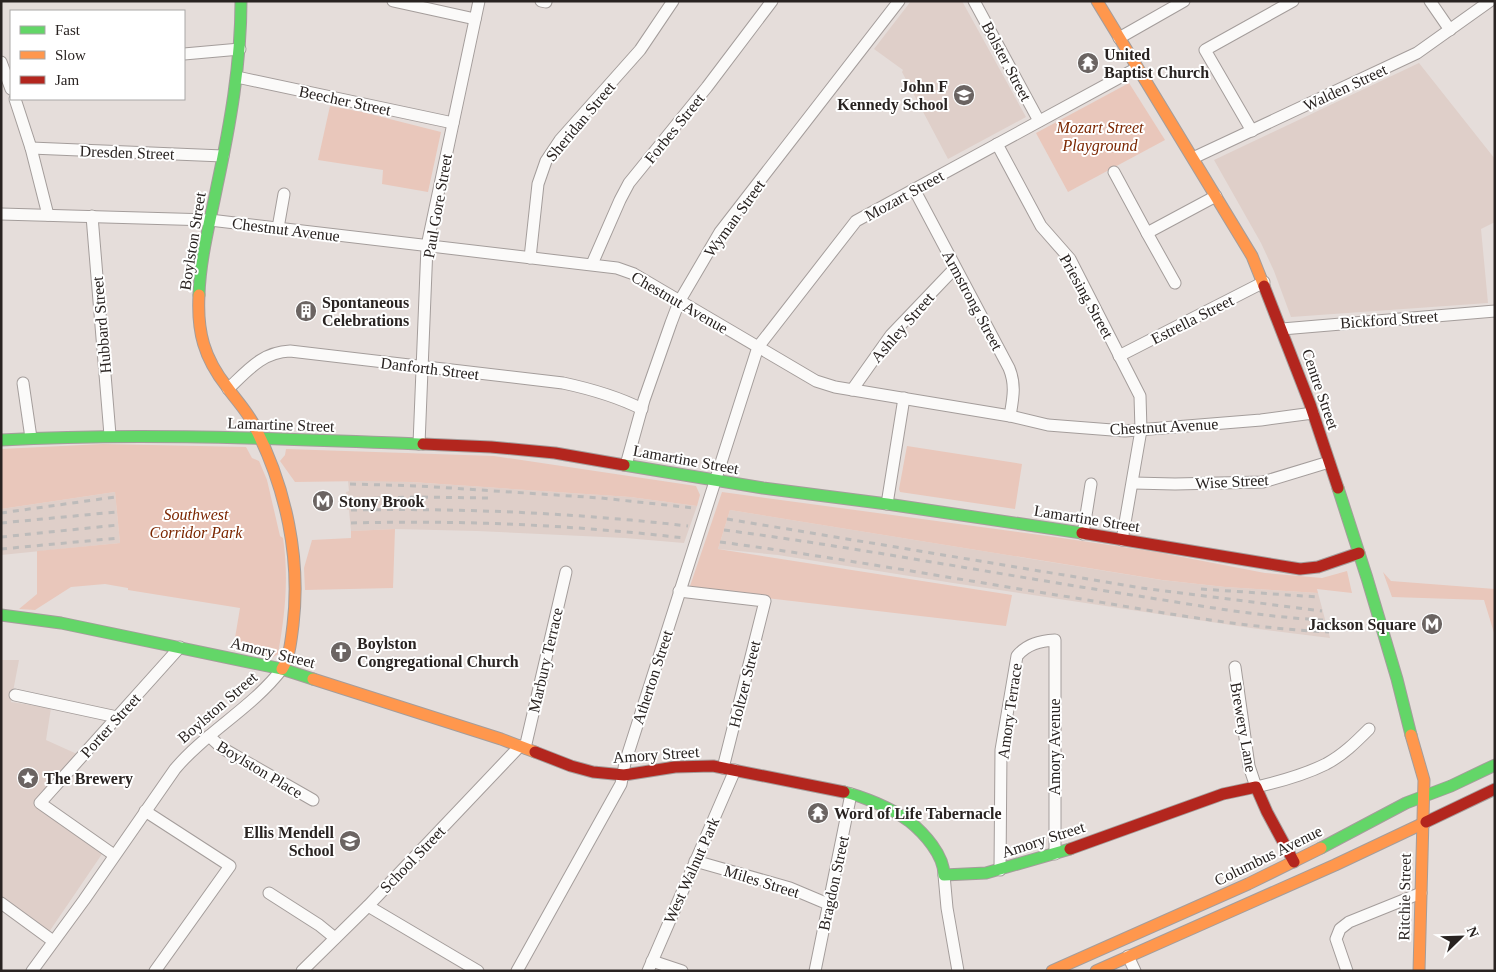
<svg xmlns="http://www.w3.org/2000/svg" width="1496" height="972" viewBox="0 0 1496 972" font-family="'Times New Roman',serif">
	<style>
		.built { fill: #dfcfc9 }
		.green { fill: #e9c7bb }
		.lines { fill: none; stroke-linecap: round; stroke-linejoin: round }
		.street-casing { stroke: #a49d9b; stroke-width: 13 }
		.fast-casing { stroke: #a49d9b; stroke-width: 13 }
		.slow-casing { stroke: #a49d9b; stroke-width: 13 }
		.jam-casing { stroke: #a49d9b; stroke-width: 13 }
		.street { stroke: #fbfaf9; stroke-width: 11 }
		.fast { stroke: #63d668; stroke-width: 11 }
		.slow { stroke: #ff974d; stroke-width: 11 }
		.jam { stroke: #b3261e; stroke-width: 11 }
		.rail { stroke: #bdbbba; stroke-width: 3; stroke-dasharray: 6 6; stroke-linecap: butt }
		.labels { text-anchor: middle; stroke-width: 4; stroke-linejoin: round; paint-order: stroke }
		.poi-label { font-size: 16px; font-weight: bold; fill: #292321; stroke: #fff; text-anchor: start }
		.street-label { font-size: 16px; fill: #292321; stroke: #fff }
		.park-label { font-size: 16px; font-style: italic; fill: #7b2600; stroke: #fff }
	</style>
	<rect width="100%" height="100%" fill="#e5ddda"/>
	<g class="built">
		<path d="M911,1H962L1026,117L948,159L902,72L903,70L874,49Z"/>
		<path d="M1419,63L1495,159V222L1481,229L1488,303L1291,317L1274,271L1261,243L1214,160Z"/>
		<path d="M348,481H395L630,497L697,506L684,543L625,538L477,531L395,529L351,531L349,510H347L346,492L349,491Z"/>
		<path d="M115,492L120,543L1,555V509Z"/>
		<path d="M730,510L1161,580L1225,587L1318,593L1330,638L1251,628L953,583L778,555L718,549Z"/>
		<path d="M1,660H19L11,702L51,708L46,740L77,754L34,803L102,854L49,932L1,897Z"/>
	</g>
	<g class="green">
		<path d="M1129,83L1165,140L1068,192L1036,133Z"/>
		<path d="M330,106L362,112L441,132L428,192L382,184L383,170L318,160Z"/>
		<path d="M103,444L246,447L252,458L259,461L267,480L280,536L283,538C289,578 285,615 278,654L272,658L233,650L240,608L128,590V588L105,584L71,587L35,610L19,609L37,594V551L120,543L115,492L1,509V449Z"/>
		<path d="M907,446L1022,464L1015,509L900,492L899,489Z"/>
		<path d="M286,449L494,456L696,486L700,495L697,506L630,497L411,482L364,481L295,482L280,461L285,455Z"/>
		<path d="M722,492L1055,537L1156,552L1265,573L1322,578L1347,571L1352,593L1317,589L1318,593L1225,587L1162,580L730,510L718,549L1012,595L1006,626L689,589Z"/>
		<path d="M395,529L393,588L305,590L304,568L312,540L351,538V531Z"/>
		<path d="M1383,572L1391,581L1495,589V636L1484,600L1392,597Z"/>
	</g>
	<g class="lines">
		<g class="street-casing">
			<g id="street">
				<path d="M393,1L475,19"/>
				<path d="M541,1L546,2"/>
				<path d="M974,1L1039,121"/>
				<path d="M1430,1L1450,30"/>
				<path d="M1119,38L1184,1"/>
				<path d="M184,54L240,49"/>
				<path d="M1,62L11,89"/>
				<path d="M237,77L453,123"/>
				<path d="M15,99L31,148L48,215"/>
				<path d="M1252,131L1205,50L1293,1"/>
				<path d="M997,144L1041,226L1070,259L1140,396L1141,430L1122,540"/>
				<path d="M31,148L223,156"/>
				<path d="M1193,158L1417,53L1490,1"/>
				<path d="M1114,172L1147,233L1216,196"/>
				<path d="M914,189L1009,368C1016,385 1013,398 1010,416"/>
				<path d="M1,214L210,220L617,268L634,274L816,381L835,387L1010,416L1048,425L1125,431L1261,420L1313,413"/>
				<path d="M92,216L110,435"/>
				<path d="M278,228L284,194"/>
				<path d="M1147,233L1175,283"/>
				<path d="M530,258L538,184L546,161L560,140L640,50L673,1"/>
				<path d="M592,264L620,200L629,183L707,87L772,1"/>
				<path d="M1282,329L1495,311"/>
				<path d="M1119,356L1264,282"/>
				<path d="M23,383L31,438"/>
				<path d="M228,389C247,371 262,352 290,351L563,383C591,389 616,396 642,409"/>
				<path d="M852,390L891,335L955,268"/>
				<path d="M419,444L427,246L479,1"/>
				<path d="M626,465L644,400L671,323L679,302L720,232L899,1"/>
				<path d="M1133,483L1175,484L1263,482L1329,462"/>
				<path d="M887,504L904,398"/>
				<path d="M1083,534L1091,484"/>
				<path d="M679,591L765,601L723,768"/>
				<path d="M1235,667L1249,766L1256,787C1278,782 1306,774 1326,764C1343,755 1356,742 1369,729"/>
				<path d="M15,695L117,717"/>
				<path d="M209,736L222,748L313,800"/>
				<path d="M525,748L566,572"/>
				<path d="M145,811L230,866L155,971"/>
				<path d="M114,855L40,803L180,647"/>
				<path d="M695,861L790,888L828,904"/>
				<path d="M1000,870L1001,750L1017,656C1027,644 1040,641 1055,640V854"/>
				<path d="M944,875L947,908L958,971"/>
				<path d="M269,893L319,925L335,938"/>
				<path d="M1,903L53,941"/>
				<path d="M368,906L478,971"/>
				<path d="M1128,956L1135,971"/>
				<path d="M652,961L682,971"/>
				<path d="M32,971L84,900L175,769C206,732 252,708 282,669"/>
				<path d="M302,971L368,906L520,746"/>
				<path d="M517,971L621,784L625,763L758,347L856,221L1137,68"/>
				<path d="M648,971L735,770"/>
				<path d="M815,971L851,794"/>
				<path d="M1347,971L1336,939L1340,929L1349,922L1421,893"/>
			</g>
		</g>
		<g class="fast-casing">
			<g id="fast">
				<path d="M199,295C200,259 210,222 217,186C230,125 241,64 241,1"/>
				<path d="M1,440C141,432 282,439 423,444"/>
				<path d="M624,465L763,488L887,504L1082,533"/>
				<path d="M1338,488L1367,578L1397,679L1411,735"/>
				<path d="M1,615L61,623L282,669L313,679"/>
				<path d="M844,792C862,796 893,809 909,821C924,833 944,855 944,875L986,873L1070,849"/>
				<path d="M1321,848L1406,803L1451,786L1495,765"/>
			</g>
		</g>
		<g class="slow-casing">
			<g id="slow">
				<path d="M1097,1L1252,256L1264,286"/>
				<path d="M199,295C197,332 204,358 227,387C236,400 248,412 255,427C286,488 301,558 293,625C291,640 290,656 282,669"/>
				<path d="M313,679L501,739L535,752"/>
				<path d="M1411,735L1424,780L1419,971"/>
				<path d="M1052,971L1248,884L1321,848"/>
				<path d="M1096,971L1335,865L1426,822"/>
			</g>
		</g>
		<g class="jam-casing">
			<g id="jam">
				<path d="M1264,286L1310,404L1338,488"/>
				<path d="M423,444L491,447L555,453L624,465"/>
				<path d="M1082,533L1300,569L1318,567L1359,553"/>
				<path d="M535,752L571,766L593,772L624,775L675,767L713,766L844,792"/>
				<path d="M1426,822L1495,789"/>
				<path d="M1070,849L1223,794L1256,787L1267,812L1294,862"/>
			</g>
		</g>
		<use href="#street" class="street"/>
		<use href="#fast" class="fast"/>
		<use href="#slow" class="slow"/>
		<use href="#jam" class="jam"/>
		<g class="rail">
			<path d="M350,484L420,486L601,498L694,508"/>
			<path d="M350,499L415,497L490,498"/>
			<path d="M351,510C463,508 576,513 688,526"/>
			<path d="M1,513L115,497"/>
			<path d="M727,519L1142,588L1322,611"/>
			<path d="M1,523L116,512"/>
			<path d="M351,523C462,520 574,525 684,538"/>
			<path d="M724,530C861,548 996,574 1132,595C1196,605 1260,617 1324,620"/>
			<path d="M1,537L118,525"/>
			<path d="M720,542C841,558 961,580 1082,599C1164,613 1246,628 1329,632"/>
			<path d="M1,549L119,538"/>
			<path d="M1201,589L1318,597"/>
		</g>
	</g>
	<defs>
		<g id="temple-disc" transform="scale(1.125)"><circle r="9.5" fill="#6b6462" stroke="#fff"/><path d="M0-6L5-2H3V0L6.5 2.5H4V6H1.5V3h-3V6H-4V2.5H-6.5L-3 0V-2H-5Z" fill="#fff"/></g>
		<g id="school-disc" transform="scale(1.125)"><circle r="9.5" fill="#6b6462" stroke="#fff"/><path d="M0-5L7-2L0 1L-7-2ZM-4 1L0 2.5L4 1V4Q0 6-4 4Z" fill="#fff"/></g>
		<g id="building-disc" transform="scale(1.125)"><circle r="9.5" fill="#6b6462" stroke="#fff"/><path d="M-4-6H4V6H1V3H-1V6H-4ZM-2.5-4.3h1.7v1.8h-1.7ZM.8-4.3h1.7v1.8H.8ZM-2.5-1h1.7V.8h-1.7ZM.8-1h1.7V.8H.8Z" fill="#fff"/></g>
		<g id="metro-disc" transform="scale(1.125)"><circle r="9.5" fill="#6b6462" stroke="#fff"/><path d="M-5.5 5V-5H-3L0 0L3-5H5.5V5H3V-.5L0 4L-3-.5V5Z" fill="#fff"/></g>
		<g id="church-disc" transform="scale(1.125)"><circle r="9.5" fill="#6b6462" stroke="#fff"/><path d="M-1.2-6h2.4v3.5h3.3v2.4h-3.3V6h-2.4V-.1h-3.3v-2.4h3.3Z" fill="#fff"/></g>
		<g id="sight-disc" transform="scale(1.125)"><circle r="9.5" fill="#6b6462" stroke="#fff"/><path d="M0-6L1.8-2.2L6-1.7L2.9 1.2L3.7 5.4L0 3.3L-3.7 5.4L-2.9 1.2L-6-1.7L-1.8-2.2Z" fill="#fff"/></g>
	</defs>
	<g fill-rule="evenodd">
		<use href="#temple-disc" x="1088" y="63"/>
		<use href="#school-disc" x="964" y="95"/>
		<use href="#building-disc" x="306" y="311"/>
		<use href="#metro-disc" x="323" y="501"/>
		<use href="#metro-disc" x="1432" y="624"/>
		<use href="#church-disc" x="341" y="652"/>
		<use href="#sight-disc" x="28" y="778"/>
		<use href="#temple-disc" x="818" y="813"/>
		<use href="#school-disc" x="350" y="841"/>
	</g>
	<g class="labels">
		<g class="poi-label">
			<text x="1104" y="60">United<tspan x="1104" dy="18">Baptist Church</tspan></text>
			<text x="948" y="92" text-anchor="end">John F<tspan x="948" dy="18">Kennedy School</tspan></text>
			<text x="322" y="308">Spontaneous<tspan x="322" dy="18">Celebrations</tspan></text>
			<text x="339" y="507">Stony Brook</text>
			<text x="1416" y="630" text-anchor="end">Jackson Square</text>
			<text x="357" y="649">Boylston<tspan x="357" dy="18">Congregational Church</tspan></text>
			<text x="44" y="784">The Brewery</text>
			<text x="834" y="819">Word of Life Tabernacle</text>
			<text x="334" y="838" text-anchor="end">Ellis Mendell<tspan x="334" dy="18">School</tspan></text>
		</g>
		<g class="street-label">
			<text transform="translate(1007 61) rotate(62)" y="6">Bolster Street</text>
			<text transform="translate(1345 87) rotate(-25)" y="6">Walden Street</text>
			<text transform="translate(345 100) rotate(12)" y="6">Beecher Street</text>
			<text transform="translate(580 121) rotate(-50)" y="6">Sheridan Street</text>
			<text transform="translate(674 128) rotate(-51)" y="6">Forbes Street</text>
			<text transform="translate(127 152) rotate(2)" y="6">Dresden Street</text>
			<text transform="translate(904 195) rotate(-29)" y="6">Mozart Street</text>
			<text transform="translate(437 206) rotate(-80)" y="6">Paul Gore Street</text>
			<text transform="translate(734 218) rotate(-54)" y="6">Wyman Street</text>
			<text transform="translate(286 229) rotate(7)" y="6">Chestnut Avenue</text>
			<text transform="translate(192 241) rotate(-81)" y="6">Boylston Street</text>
			<text transform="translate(1087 296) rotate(61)" y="6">Priesing Street</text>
			<text transform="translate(973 300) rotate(62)" y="6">Armstrong Street</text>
			<text transform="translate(680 302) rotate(30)" y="6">Chestnut Avenue</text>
			<text transform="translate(1192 319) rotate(-27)" y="6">Estrella Street</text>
			<text transform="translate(1389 319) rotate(-4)" y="6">Bickford Street</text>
			<text transform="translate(101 325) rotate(-95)" y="6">Hubbard Street</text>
			<text transform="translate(902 327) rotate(-49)" y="6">Ashley Street</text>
			<text transform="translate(430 368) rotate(7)" y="6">Danforth Street</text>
			<text transform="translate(1321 389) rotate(71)" y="6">Centre Street</text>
			<text transform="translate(281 424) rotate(2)" y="6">Lamartine Street</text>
			<text transform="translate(1164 426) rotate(-3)" y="6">Chestnut Avenue</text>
			<text transform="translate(686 459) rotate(10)" y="6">Lamartine Street</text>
			<text transform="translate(1232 481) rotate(-3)" y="6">Wise Street</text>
			<text transform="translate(1087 518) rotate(9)" y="6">Lamartine Street</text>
			<text transform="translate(273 652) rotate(14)" y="6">Amory Street</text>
			<text transform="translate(545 660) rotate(-77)" y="6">Marbury Terrace</text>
			<text transform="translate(652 677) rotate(-72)" y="6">Atherton Street</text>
			<text transform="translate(744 684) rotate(-76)" y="6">Holtzer Street</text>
			<text transform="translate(217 707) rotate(-41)" y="6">Boylston Street</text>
			<text transform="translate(1009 711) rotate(-82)" y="6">Amory Terrace</text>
			<text transform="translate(110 725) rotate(-48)" y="6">Porter Street</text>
			<text transform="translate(1244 727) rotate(80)" y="6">Brewery Lane</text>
			<text transform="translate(1054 747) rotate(-90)" y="6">Amory Avenue</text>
			<text transform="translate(656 754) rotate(-4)" y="6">Amory Street</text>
			<text transform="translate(260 769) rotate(31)" y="6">Boylston Place</text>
			<text transform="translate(1043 839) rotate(-18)" y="6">Amory Street</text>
			<text transform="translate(1268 855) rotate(-26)" y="6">Columbus Avenue</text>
			<text transform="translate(412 859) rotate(-46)" y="6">School Street</text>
			<text transform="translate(691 870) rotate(-66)" y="6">West Walnut Park</text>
			<text transform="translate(762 881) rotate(17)" y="6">Miles Street</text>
			<text transform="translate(833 883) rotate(-78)" y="6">Bragdon Street</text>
			<text transform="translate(1404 897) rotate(-89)" y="6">Ritchie Street</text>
		</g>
		<g class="park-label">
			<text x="1100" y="133">Mozart Street<tspan x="1100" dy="18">Playground</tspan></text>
			<text x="196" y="520">Southwest<tspan x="196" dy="18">Corridor Park</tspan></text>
		</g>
	</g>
	<rect width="1496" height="972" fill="none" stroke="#292321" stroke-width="5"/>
	<rect x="10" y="10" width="175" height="90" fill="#ffffff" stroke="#a9a7a6"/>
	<rect x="20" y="26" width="25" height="8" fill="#63d668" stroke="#a9a7a6"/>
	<text x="55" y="35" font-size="15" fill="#292321">Fast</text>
	<rect x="20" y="51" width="25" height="8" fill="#ff974d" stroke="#a9a7a6"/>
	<text x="55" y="60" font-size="15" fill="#292321">Slow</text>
	<rect x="20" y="76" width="25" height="8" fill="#b3261e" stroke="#a9a7a6"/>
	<text x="55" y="85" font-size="15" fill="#292321">Jam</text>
	<g transform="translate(1461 937) rotate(67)" stroke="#ffffff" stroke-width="4" paint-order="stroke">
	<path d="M0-4L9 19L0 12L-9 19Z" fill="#292321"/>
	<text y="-8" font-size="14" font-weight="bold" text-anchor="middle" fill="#292321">N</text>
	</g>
</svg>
